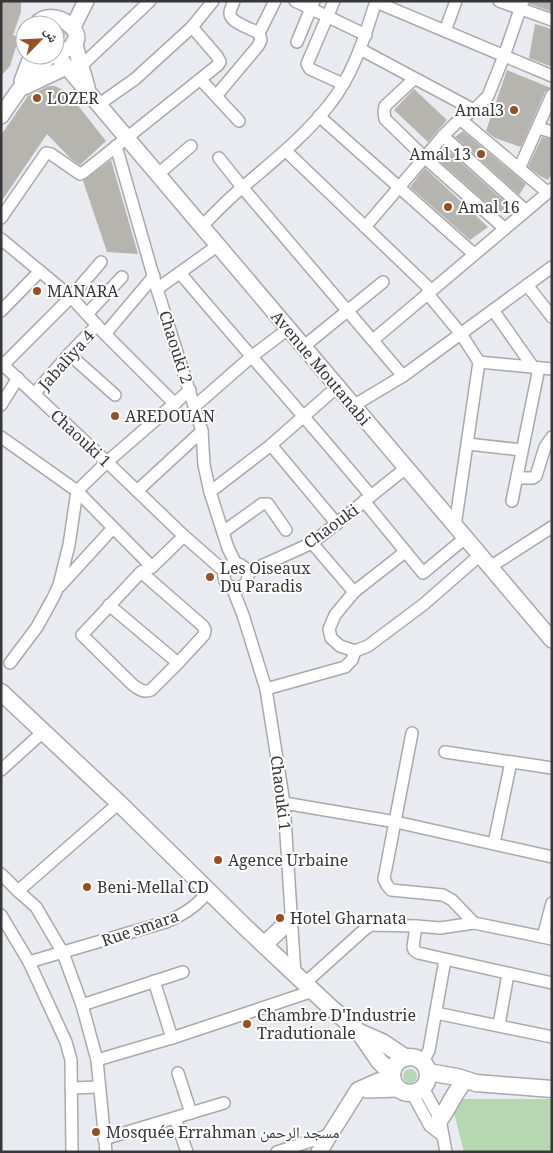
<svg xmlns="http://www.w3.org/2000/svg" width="553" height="1153" viewBox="0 0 553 1153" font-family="Georgia,'Noto Naskh Arabic',serif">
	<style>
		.green { fill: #b5d8b3 }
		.building { fill: #b6b4af }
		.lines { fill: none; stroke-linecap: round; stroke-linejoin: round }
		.minor-casing { stroke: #a8a8ad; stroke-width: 14 }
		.tertiary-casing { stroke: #a8a8ad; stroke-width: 18 }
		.secondary-casing { stroke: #a8a8ad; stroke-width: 19 }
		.minor { stroke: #fff; stroke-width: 11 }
		.tertiary { stroke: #fff; stroke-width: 15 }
		.secondary { stroke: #fff; stroke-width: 16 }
		.poi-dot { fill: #955124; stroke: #fff; stroke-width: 2 }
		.labels { text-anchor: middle; stroke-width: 4; stroke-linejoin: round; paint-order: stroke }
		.poi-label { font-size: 16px; fill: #373739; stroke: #fff; text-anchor: start }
		.street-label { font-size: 16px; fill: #373739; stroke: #fff }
	</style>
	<rect width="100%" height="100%" fill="#eaebf0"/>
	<g class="green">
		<path d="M60,21L67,33L63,39L55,42V25Z"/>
		<circle cx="410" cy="1076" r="7"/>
		<path d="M459,1099H552V1152H464L453,1109Z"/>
	</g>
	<g class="building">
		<path d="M1,1H21V12L13,35L19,37L10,66L1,76Z"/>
		<path d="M530,1H552V12L530,4Z"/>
		<path d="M535,24L552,29V67L529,58Z"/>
		<path d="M507,70L551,88L545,92L521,147L495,138L486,131Z"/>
		<path d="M49,86H55L63,90L72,98L106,141L80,165L71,159L47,134L1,202V135L28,96Z"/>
		<path d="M414,89L447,120L428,142L394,110Z"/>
		<path d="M463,131L526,184L519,195L455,137Z"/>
		<path d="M542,137L552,139V173L548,180L540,176L528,167Z"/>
		<path d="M444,147L508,205L499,214L436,158Z"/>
		<path d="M111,160L138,254L107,252L83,181Z"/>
		<path d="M425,168L439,181L488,227L470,240L410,187Z"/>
	</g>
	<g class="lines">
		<g class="minor-casing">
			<g id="minor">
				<path d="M295,1L366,35"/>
				<path d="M334,1L307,64L310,69L343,84"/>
				<path d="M499,1L552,20"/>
				<path d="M376,2L552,76"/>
				<path d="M445,31L456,1"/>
				<path d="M259,33L275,1"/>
				<path d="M297,42L314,1"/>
				<path d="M360,49L474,110"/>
				<path d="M80,67L150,1"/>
				<path d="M414,79L385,106L384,112L385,119L424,157L504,228"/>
				<path d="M201,80L239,121"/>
				<path d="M216,96L258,46L261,40L259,33C252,29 229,22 230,13C230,9 233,5 234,1"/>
				<path d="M98,105L135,79L192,27L213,1"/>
				<path d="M319,116L474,254"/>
				<path d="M460,119L547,192"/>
				<path d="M538,128L552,132"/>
				<path d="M443,136L525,210"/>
				<path d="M116,146L157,289L202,431L204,465L210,492L228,548L236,564"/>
				<path d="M286,151L431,290"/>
				<path d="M219,158L242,187L403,376"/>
				<path d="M519,169L552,95"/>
				<path d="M157,175L191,146"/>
				<path d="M1,218L46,153L51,154L80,174L84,172L218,65L220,62L217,56L192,27"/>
				<path d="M201,227C215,213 228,199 243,187C273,161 304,137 329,105C353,76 365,36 376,1"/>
				<path d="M365,227L443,136L460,119L474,110L488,96L504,56L523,1"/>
				<path d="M1,239L71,297L105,334L175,404"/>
				<path d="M180,273C243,348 309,421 371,496"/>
				<path d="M527,285L552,317"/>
				<path d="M157,289L217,246"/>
				<path d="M427,293L461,334L479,362L455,526"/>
				<path d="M493,310L533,367"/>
				<path d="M1,311L40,271"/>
				<path d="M88,313L122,277"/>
				<path d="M105,334L154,276"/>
				<path d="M373,340L552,189"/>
				<path d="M303,347L383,282"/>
				<path d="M69,354L115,395"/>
				<path d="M479,362L552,369"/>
				<path d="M1,363L107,462L184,536L225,572L224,575"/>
				<path d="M3,365L71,297L101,262"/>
				<path d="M34,394L69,354L97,325"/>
				<path d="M1,405L18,378"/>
				<path d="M195,406L251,357L288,329"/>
				<path d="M353,406L403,376L552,267"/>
				<path d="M1,437L77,491L152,567"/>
				<path d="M468,444L522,450"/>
				<path d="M271,445L337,524"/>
				<path d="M517,478H533L536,476L545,447L552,437"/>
				<path d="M137,491L202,431"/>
				<path d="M210,492L271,445L337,387"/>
				<path d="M364,501L423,573L465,538"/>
				<path d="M512,501L539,368"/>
				<path d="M223,532L262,504H268L286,530"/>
				<path d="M312,543L354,592"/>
				<path d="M405,552L354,592L335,615L329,629L331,638L340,646L355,651L368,646L424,604L480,555"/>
				<circle cx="236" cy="576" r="12"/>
				<path d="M490,567L552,527"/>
				<path d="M141,572L203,626L205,630L204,635L178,663L151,690C143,693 139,689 133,685L82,635L141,572L152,567L184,536"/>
				<path d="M248,572L312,543L406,468"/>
				<path d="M60,586L113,528"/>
				<path d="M232,587L243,615L266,689L284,803L295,975"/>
				<path d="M109,605L178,663"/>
				<path d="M10,663L37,627L53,598L59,585L69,545L77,491L107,462L190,390"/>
				<path d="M266,689L345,667L352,660L355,651"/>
				<path d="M412,733L384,879L387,885L391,890L443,895L452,900L474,923L552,939"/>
				<path d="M445,752L552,768"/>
				<path d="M1,770L44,731"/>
				<path d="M284,803L396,822L552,857"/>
				<path d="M494,843L511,762"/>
				<path d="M1,874L18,891"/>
				<path d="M1,915L29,962L66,1042L71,1060L72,1152"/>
				<path d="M416,926L413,947L414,950L418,953L552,983"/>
				<path d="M543,937L552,903"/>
				<path d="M29,962L166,922C183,915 198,906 209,890"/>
				<path d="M154,981L172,1038"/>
				<path d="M305,983L365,929L371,925L416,926L440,928L474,923"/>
				<path d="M82,1005L183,972"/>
				<path d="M436,1013L552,1037"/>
				<path d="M499,1025L508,974"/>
				<path d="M97,1060L172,1038L313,991"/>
				<path d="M423,1062L429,1050L445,960"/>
				<path d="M178,1073L191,1113"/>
				<path d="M71,1088L99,1087"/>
				<path d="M423,1088L440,1119L446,1152"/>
				<path d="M412,1093L430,1126L442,1135"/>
				<path d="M175,1118L187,1152"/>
				<path d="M104,1139L224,1103"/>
				<path d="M106,1152L97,1060L82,1005L63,953L36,907L18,891L119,803"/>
				<path d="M277,1152L329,1135"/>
			</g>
		</g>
		<g class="tertiary-casing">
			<g id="tertiary">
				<path d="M75,23L86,1"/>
				<path d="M36,25C56,0 105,46 55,52"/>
				<path d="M74,42L87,87"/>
				<path d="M55,53L552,640"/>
				<path d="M22,81L32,55"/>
				<path d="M24,87L66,67"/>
				<path d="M1,116L19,90L50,55"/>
				<path d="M367,1090L399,1089"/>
				<path d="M319,1152L358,1090L378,1081L393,1078"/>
			</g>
		</g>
		<g class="secondary-casing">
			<g id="secondary">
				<path d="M1,692L119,803L244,926L330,1007L359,1032L382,1042L406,1058"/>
				<path d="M264,945L292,918"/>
				<path d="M359,1032L379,1061L392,1074"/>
				<circle cx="410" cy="1075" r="18"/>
				<path d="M428,1072L457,1077L476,1083L552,1089"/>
				<path d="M440,1119C448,1109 452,1097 460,1087"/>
			</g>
		</g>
		<use href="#minor" class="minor"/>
		<use href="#tertiary" class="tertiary"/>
		<use href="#secondary" class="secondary"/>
	</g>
	<g class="poi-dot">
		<circle cx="37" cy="98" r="5"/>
		<circle cx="514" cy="110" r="5"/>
		<circle cx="481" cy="154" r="5"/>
		<circle cx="448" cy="207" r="5"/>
		<circle cx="37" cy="291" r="5"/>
		<circle cx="115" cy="416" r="5"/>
		<circle cx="210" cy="577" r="5"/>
		<circle cx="218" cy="860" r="5"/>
		<circle cx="87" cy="887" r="5"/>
		<circle cx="280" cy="918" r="5"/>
		<circle cx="247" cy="1024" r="5"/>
		<circle cx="96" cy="1132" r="5"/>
	</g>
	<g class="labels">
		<g class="poi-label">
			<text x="47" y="104">LOZER</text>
			<text x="504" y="116" text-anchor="end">Amal3</text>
			<text x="471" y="160" text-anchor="end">Amal 13</text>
			<text x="458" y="213">Amal 16</text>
			<text x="47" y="297">MANARA</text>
			<text x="125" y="422">AREDOUAN</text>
			<text x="220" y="574">Les Oiseaux<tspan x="220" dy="18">Du Paradis</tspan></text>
			<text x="228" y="866">Agence Urbaine</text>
			<text x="97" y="893">Beni-Mellal CD</text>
			<text x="290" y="924">Hotel Gharnata</text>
			<text x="257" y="1021">Chambre D'Industrie<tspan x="257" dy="18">Tradutionale</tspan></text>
			<text x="106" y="1138">Mosquée Errahman مسجد الرحمن</text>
		</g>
		<g class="street-label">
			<text transform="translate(176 347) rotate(72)" y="6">Chaouki 2</text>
			<text transform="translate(66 360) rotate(-48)" y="6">Jabaliya 4</text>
			<text transform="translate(321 368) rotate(50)" y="6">Avenue Moutanabi</text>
			<text transform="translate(81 438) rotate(43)" y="6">Chaouki 1</text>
			<text transform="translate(331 526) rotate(-36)" y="6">Chaouki</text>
			<text transform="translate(281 793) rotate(83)" y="6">Chaouki 1</text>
			<text transform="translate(140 928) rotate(-19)" y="6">Rue smara</text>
		</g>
	</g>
	<rect width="553" height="1153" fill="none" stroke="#373739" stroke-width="5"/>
	<g transform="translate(40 40) rotate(66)"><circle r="24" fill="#ffffff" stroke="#afafb0"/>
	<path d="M0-4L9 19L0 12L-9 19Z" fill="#955124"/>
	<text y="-8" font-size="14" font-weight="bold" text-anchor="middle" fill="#373739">ش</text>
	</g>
</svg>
